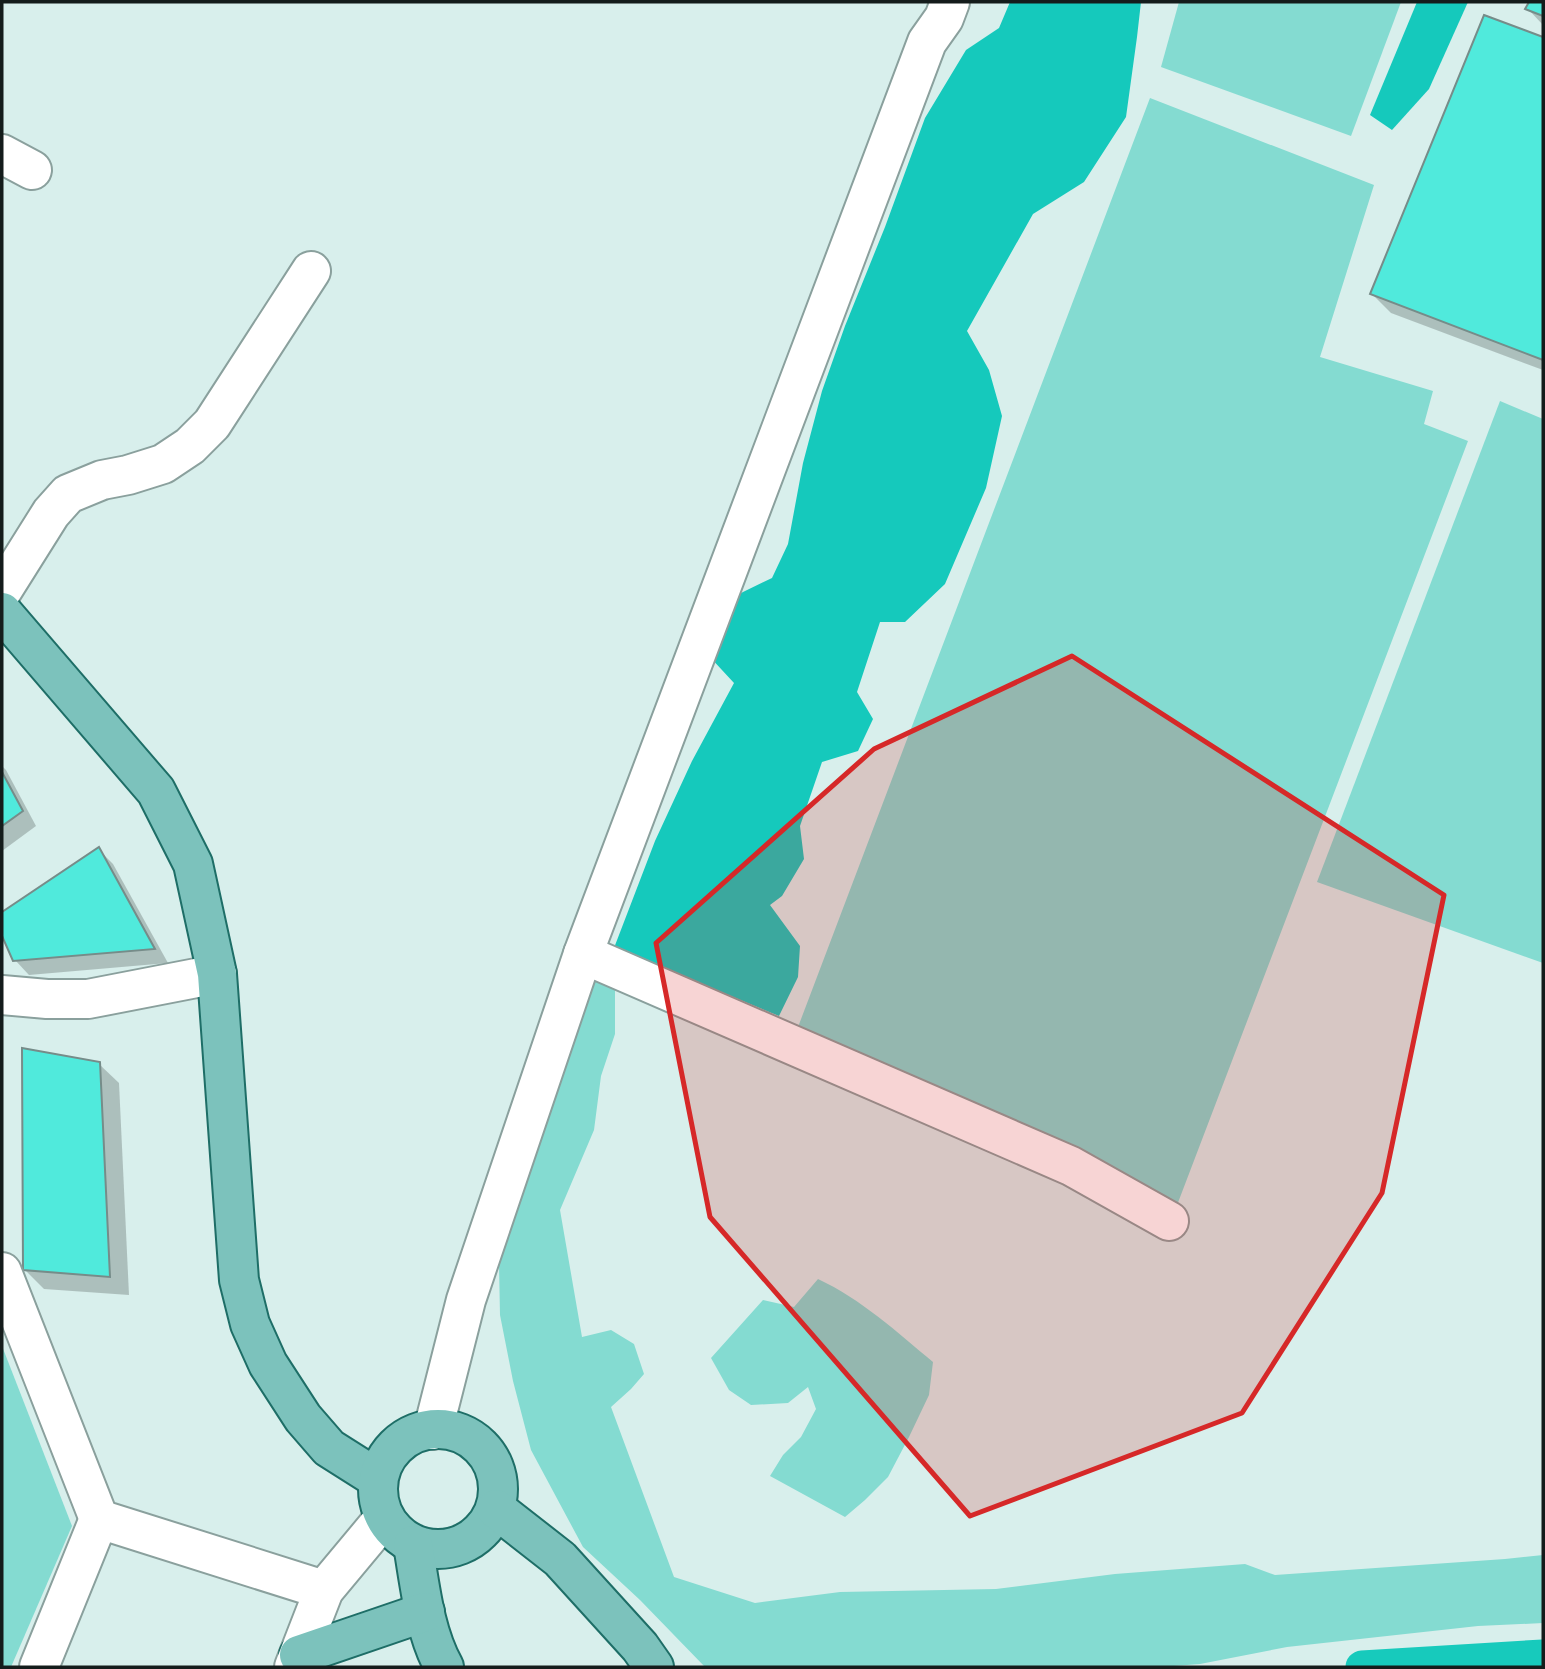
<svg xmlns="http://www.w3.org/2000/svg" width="1545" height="1669" viewBox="0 0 1545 1669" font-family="Arial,sans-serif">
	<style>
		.green { fill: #84dbd1 }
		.forest { fill: #15c9bc }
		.shadow { fill: #0003 }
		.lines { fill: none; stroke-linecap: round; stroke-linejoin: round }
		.canal { stroke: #17cabc; stroke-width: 33 }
		.building { fill: #50eadc; stroke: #768c89; stroke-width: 2 }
		.minor-casing { stroke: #8aa09d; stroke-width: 42 }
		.major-casing { stroke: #1e6e67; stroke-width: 42 }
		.minor { stroke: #fff; stroke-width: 38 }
		.major { stroke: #7cc2bc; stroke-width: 38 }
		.marked { fill: #d62828; fill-opacity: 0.2; stroke: #d62828; stroke-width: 5; stroke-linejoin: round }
	</style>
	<rect width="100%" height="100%" fill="#d8efec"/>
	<g class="green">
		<path d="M1179,2H1401L1351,136L1161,67Z"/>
		<path d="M1150,98L1374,185L1320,357L1433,391L1424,424L1468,441L1171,1221L795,1035Z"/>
		<path d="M1500,401L1543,419V963L1317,882Z"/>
		<path d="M574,973L615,983V1034L601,1076L594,1130L560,1210L582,1337L611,1330L634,1344L644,1374L631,1389L611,1407L674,1577L755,1603L840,1592L996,1589L1115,1574L1245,1564L1275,1575L1505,1559L1543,1555V1623L1478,1626L1287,1647L1200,1664L1161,1667H705L640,1600L583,1547L531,1450L513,1381L500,1315L498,1214L521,1189L537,1152L512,1134Z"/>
		<path d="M818,1279C861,1299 897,1332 933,1362L929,1395L909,1437L888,1477L865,1500L845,1517L770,1476L783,1455L801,1437L816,1409L808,1387L788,1403L751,1405L729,1390L711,1358L763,1300L794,1307Z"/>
		<path d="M2,1346L72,1526L11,1667H2Z"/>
	</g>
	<g class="forest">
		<path d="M1010,2H1141L1137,37L1126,117L1084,182L1033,214L967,331L989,370L1002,416L986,488L945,584L905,622H880L857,692L873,719L858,751L822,762L800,826L804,859L782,896L770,905L800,946L798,977L779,1016L614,948L655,841L692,761L734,683L709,656L713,610L743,592L772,578L788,544L803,463L822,391L845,326L885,227L925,118L966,50L999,28Z"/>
		<path d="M1417,2H1468L1429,89L1392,130L1370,115Z"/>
	</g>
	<g class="shadow">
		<path d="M1530,2H1543V25L1528,9Z"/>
		<path d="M1485,18L1543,39V370L1391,313L1372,294Z"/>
		<path d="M2,766L6,770L36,826L2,851Z"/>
		<path d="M99,850L113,864L168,963L29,975L15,960L2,931V915Z"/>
		<path d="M99,1064L119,1083L129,1295L44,1289L24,1269Z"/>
	</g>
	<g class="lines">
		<path class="canal" d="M1362,1667L1543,1656"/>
	</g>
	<g class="building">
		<path d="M1529,2H1543V16L1525,9Z"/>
		<path d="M1484,15L1543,37V360L1370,294Z"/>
		<path d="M2,772L23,811L2,826Z"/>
		<path d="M99,847L155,949L13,961L2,936V912Z"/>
		<path d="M22,1048L100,1062L110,1277L23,1270Z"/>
	</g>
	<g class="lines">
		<g class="minor-casing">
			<g id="minor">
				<path d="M2,154L32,170"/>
				<path d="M2,591L51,513L68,494L102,480L128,475L163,464L190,446L212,424L311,271"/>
				<path d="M583,954L1071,1166L1169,1221"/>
				<path d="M2,995L47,999H88L217,974"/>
				<path d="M2,1272L99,1519L324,1590"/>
				<path d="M433,1430L466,1300L583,954L927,42L944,18L950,2"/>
				<path d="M39,1667L99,1519"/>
				<path d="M294,1667L324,1590L384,1518"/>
			</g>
		</g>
		<g class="major-casing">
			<g id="major">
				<path d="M2,612L156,791L193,864L217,974L239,1280L250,1324L268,1364L303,1418L329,1448L378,1479"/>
				<circle cx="438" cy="1489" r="60"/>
				<path d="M496,1509L560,1559L640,1647L654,1667"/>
				<path d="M413,1545C420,1585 424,1631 444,1667"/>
				<path d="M299,1655L425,1612"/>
			</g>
		</g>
		<use href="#minor" class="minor"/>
		<use href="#major" class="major"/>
	</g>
	<path class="marked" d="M1072,656L1444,895L1382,1193L1242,1413L970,1516L710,1217L656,943L874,749Z"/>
	<rect width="1545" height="1669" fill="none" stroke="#141c1b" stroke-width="7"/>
</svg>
